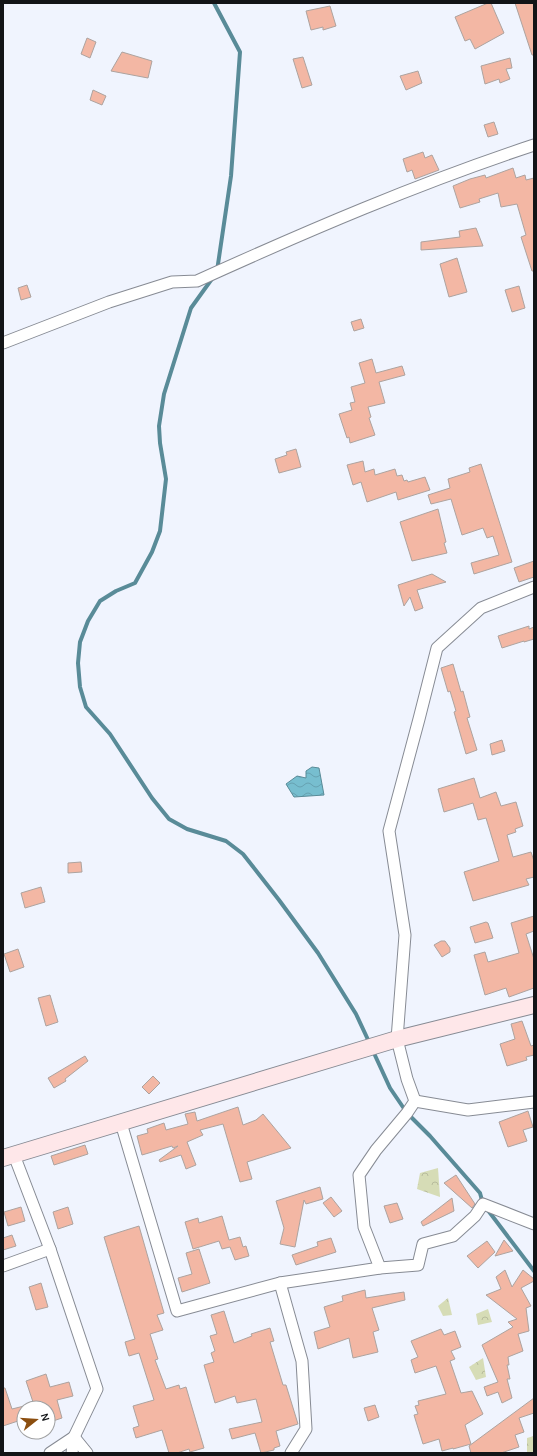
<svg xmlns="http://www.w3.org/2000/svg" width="537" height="1456" viewBox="0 0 537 1456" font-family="Karla,sans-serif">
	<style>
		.forest { fill: url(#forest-crowns) }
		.water { fill: url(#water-waves); stroke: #598b98 }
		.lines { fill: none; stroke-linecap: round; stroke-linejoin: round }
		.stream { stroke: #598b98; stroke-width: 4 }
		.building { fill: #f3b7a4; stroke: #ada39f }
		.street-casing { stroke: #878b94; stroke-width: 13 }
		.secondary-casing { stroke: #878b94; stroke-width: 18 }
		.street { stroke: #fff; stroke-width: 11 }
		.secondary { stroke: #fee7e9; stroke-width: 16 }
	</style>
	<defs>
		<pattern id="forest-crowns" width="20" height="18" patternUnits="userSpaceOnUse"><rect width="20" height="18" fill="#d6dcb6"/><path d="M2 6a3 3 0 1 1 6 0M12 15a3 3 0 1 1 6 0" fill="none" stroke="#b7bc9c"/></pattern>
		<pattern id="water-waves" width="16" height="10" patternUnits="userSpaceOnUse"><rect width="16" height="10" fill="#77becf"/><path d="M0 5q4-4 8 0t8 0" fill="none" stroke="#66a2b1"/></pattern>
	</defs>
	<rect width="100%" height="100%" fill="#f0f4fe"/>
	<g class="forest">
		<path d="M438,1168L440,1197L417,1189L420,1173Z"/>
		<path d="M448,1298L452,1315L443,1316L438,1306Z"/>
		<path d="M488,1309L492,1322L478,1325L476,1314Z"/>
		<path d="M483,1358L486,1377L476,1380L469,1367Z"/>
		<path d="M534,1436V1453H527V1438Z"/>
	</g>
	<path class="water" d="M312,767L319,768L324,795L294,797L286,784L297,776L306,778V771Z"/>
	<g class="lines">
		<g class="stream">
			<path d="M214,3L240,52L231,176L217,271"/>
			<path d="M214,276L191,308L164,394L159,426L160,443L166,479L160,531L152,552L135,583L116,591L100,601L88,621L80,642L78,663L80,687L86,707L110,734L152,798L169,819L187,829L226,841L243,854L279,900L318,953L356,1014L370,1044"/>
			<path d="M373,1051L390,1088L407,1113L430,1136L480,1193L483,1204"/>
			<path d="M487,1209L534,1271"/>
		</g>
	</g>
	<g class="building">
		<path d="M488,3H491L504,33L475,49L470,39L465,41L455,17Z"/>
		<path d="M515,3H534V55H532Z"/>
		<path d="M330,6L336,26L323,30V27L311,30L306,11Z"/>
		<path d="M87,38L96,42L90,58L81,54Z"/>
		<path d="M122,52L152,61L148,78L111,71Z"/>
		<path d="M303,57L312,85L302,88L293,59Z"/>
		<path d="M510,58L512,68L506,69L510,79L500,83L499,79L485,84L481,66Z"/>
		<path d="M418,71L422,83L406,90L400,76Z"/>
		<path d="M93,90L106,96L102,105L90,100Z"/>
		<path d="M494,122L498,134L488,137L484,125Z"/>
		<path d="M423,152L425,158L432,155L439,170L415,179L412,170L407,172L403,159Z"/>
		<path d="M513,168L516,178L525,175L526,180L534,178V271H532L521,237L526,235L517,204L501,207L498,193L479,199L480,202L460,208L453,186L470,179L485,175L486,178Z"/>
		<path d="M476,228L483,246L421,250V242L460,237L459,231Z"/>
		<path d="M457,258L467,292L449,297L440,264Z"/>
		<path d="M27,285L31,297L21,300L18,288Z"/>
		<path d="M519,286L525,308L512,312L505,290Z"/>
		<path d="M361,319L364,328L354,331L351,322Z"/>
		<path d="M372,359L376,373L402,366L405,375L379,382L385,403L368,407L371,417L369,418L375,435L350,443L349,437L347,438L339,414L352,410L350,403L355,402L351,387L365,383L359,363Z"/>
		<path d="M296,449L301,467L279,473L275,459L287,455L286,452Z"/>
		<path d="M363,461L365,472L374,469L375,475L395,469L397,476L402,475L404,481L407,480L408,482L425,477L430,490L398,500L396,492L367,502L361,482L353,485L347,465Z"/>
		<path d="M481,464L512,562L474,574L471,563L499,555L493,536L487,538L483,528L462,535L451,499L431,504L428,495L450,488L448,479L470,472L469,468Z"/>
		<path d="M438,509L446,542L444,543L447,553L412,561L400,522Z"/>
		<path d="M534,561V577L519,582L514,568Z"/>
		<path d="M432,574L446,582L417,590L423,608L415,611L410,597L404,606L398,585Z"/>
		<path d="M529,626V629L534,627V639L524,642V641L502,648L498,636Z"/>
		<path d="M453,664L461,692L463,691L470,717L467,718L477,750L466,754L454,712L456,711L450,691L448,692L441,668Z"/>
		<path d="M502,740L505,751L492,755L490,744Z"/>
		<path d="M474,778L480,798L496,792L501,806L516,802L523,826L515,829L516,832L507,835L513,857L531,852L534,861V877L526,879L529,885L473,901L464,872L499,861L486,818L478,820L473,803L444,812L438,789Z"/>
		<path d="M81,862L82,872L68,873V863Z"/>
		<path d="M41,887L45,902L25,908L21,893Z"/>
		<path d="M534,916V931L526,934L534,959V988L509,997L506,988L485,995L474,955L485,952L488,962L519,953L511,923Z"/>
		<path d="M486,922L488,923L493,938L475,943L470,927Z"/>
		<path d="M441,941H445L450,948V952L442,957L434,945Z"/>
		<path d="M18,949L24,967L10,972L4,954Z"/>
		<path d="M50,995L58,1022L46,1026L38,998Z"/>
		<path d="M522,1021L531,1046L534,1045V1055L526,1057L527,1060L507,1066L500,1044L515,1039L511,1024Z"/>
		<path d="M85,1056L88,1061L65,1079L66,1081L54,1088L48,1078Z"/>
		<path d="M153,1076L160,1083L149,1094L142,1087Z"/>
		<path d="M238,1107L243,1125L256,1120L263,1114L291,1148L247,1162L252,1179L240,1182L223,1124L200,1130L203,1135L187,1142L196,1165L186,1169L181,1155L160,1162L159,1160L178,1146L173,1148L172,1146L142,1155L137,1136L148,1133L147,1129L164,1123L166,1130L188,1124L185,1114L195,1112L197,1121Z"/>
		<path d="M528,1111L533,1127L523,1130L527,1141L508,1147L499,1122Z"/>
		<path d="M85,1145L88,1154L54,1165L51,1156Z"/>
		<path d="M456,1175L475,1204L472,1208L444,1183Z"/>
		<path d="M320,1187L323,1199L306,1204L304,1200L295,1247L280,1244L284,1228L276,1201Z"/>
		<path d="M331,1197L342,1211L334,1217L323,1203Z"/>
		<path d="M452,1198L454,1211L423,1226L421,1222Z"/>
		<path d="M397,1203L403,1219L390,1223L384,1206Z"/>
		<path d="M21,1207L25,1221L8,1226L4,1212Z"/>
		<path d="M68,1207L73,1224L58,1229L53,1212Z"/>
		<path d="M222,1216L229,1240L240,1237L243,1247L246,1246L249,1256L235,1260L230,1247L222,1249L219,1241L193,1249L185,1222L198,1218L199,1223Z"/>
		<path d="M139,1226L164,1313L157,1315L163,1330L150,1334L158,1359L155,1360L166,1389L179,1385L180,1389L186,1387L204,1448L190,1452L189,1449L177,1453H169L162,1430L136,1438L133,1428L139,1426L133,1406L154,1400L139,1353L129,1356L125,1342L135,1339L104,1237Z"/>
		<path d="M12,1235L16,1246L3,1250V1238Z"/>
		<path d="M331,1238L336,1252L296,1265L292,1255L318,1246L317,1242Z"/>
		<path d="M504,1240L513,1251L495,1256Z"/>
		<path d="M487,1241L495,1252L478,1268L467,1256Z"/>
		<path d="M199,1249L210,1283L182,1292L178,1278L192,1274L186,1253Z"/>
		<path d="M505,1270L512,1287L523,1270L534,1279V1281L521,1288L531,1306L526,1308L529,1331L518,1334L523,1351L508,1357L509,1365H507L510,1379H507L512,1398L502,1403L498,1392L487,1396L484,1387L498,1382L482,1345L513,1327L508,1322L517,1319L486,1295L501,1289L496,1277Z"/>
		<path d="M41,1283L48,1307L36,1310L29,1287Z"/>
		<path d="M365,1290L366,1298L404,1292L405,1300L372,1308L379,1330L373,1332L378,1352L353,1358L349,1338L318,1349L314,1332L330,1327L324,1307L343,1301L342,1296Z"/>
		<path d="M224,1311L234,1343L252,1336L251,1334L270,1328L274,1341L270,1342L283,1385H286L298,1424L276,1431L280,1446L274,1448V1450L261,1453L255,1433L232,1439L229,1429L262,1422L256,1399L237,1403L235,1396L215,1403L204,1365L214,1362L211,1353L215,1351L210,1336L217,1334L211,1315Z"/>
		<path d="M441,1329L444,1335L455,1331L461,1347L451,1351L455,1359L450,1361L461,1393L472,1391L483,1414L465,1425L471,1444L453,1449V1448L442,1451L439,1439L423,1444L414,1415L418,1414L415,1406L419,1405L418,1401L446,1394L436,1366L415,1373L411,1360L418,1357L411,1341Z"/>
		<path d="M46,1374L50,1387L69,1382L73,1396L57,1400L62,1418L50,1422L48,1408H35L26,1381Z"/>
		<path d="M3,1388H5L12,1409L24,1406V1419L3,1426Z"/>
		<path d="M534,1398V1413L519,1418L524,1432L515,1435L519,1447L501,1453H471L469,1446Z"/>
		<path d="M375,1405L379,1417L368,1421L364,1408Z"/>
	</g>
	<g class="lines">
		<g class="street-casing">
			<g id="street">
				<path d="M3,343L109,302L172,282L197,281C307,231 419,183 534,145"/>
				<path d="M415,1101L468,1110L534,1102"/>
				<path d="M121,1123L177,1311L280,1283L380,1268L418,1265L423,1244L453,1236L475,1216L483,1204L534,1224"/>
				<path d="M14,1155L50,1249L97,1389L74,1437L72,1453"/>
				<path d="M3,1266L50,1249"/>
				<path d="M380,1268L364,1227L359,1175L376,1150L407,1113L415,1101L407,1079L397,1039L405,935L389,831L419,719L437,648L481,608L534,587"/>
				<path d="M280,1283L302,1361L306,1429L291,1453"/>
				<path d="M50,1453L74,1437L87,1453"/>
			</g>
		</g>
		<g class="secondary-casing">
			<path id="secondary" d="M3,1158L397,1039L534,1005"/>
		</g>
		<use href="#street" class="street"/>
		<use href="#secondary" class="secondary"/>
	</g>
	<rect width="537" height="1456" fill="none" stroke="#121417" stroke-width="8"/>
	<g transform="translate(36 1420) rotate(73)"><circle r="19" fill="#ffffff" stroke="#a0a1a2"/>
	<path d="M0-3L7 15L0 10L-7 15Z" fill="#8b4e0f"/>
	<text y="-6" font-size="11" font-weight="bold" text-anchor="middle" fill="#121417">N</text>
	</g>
</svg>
